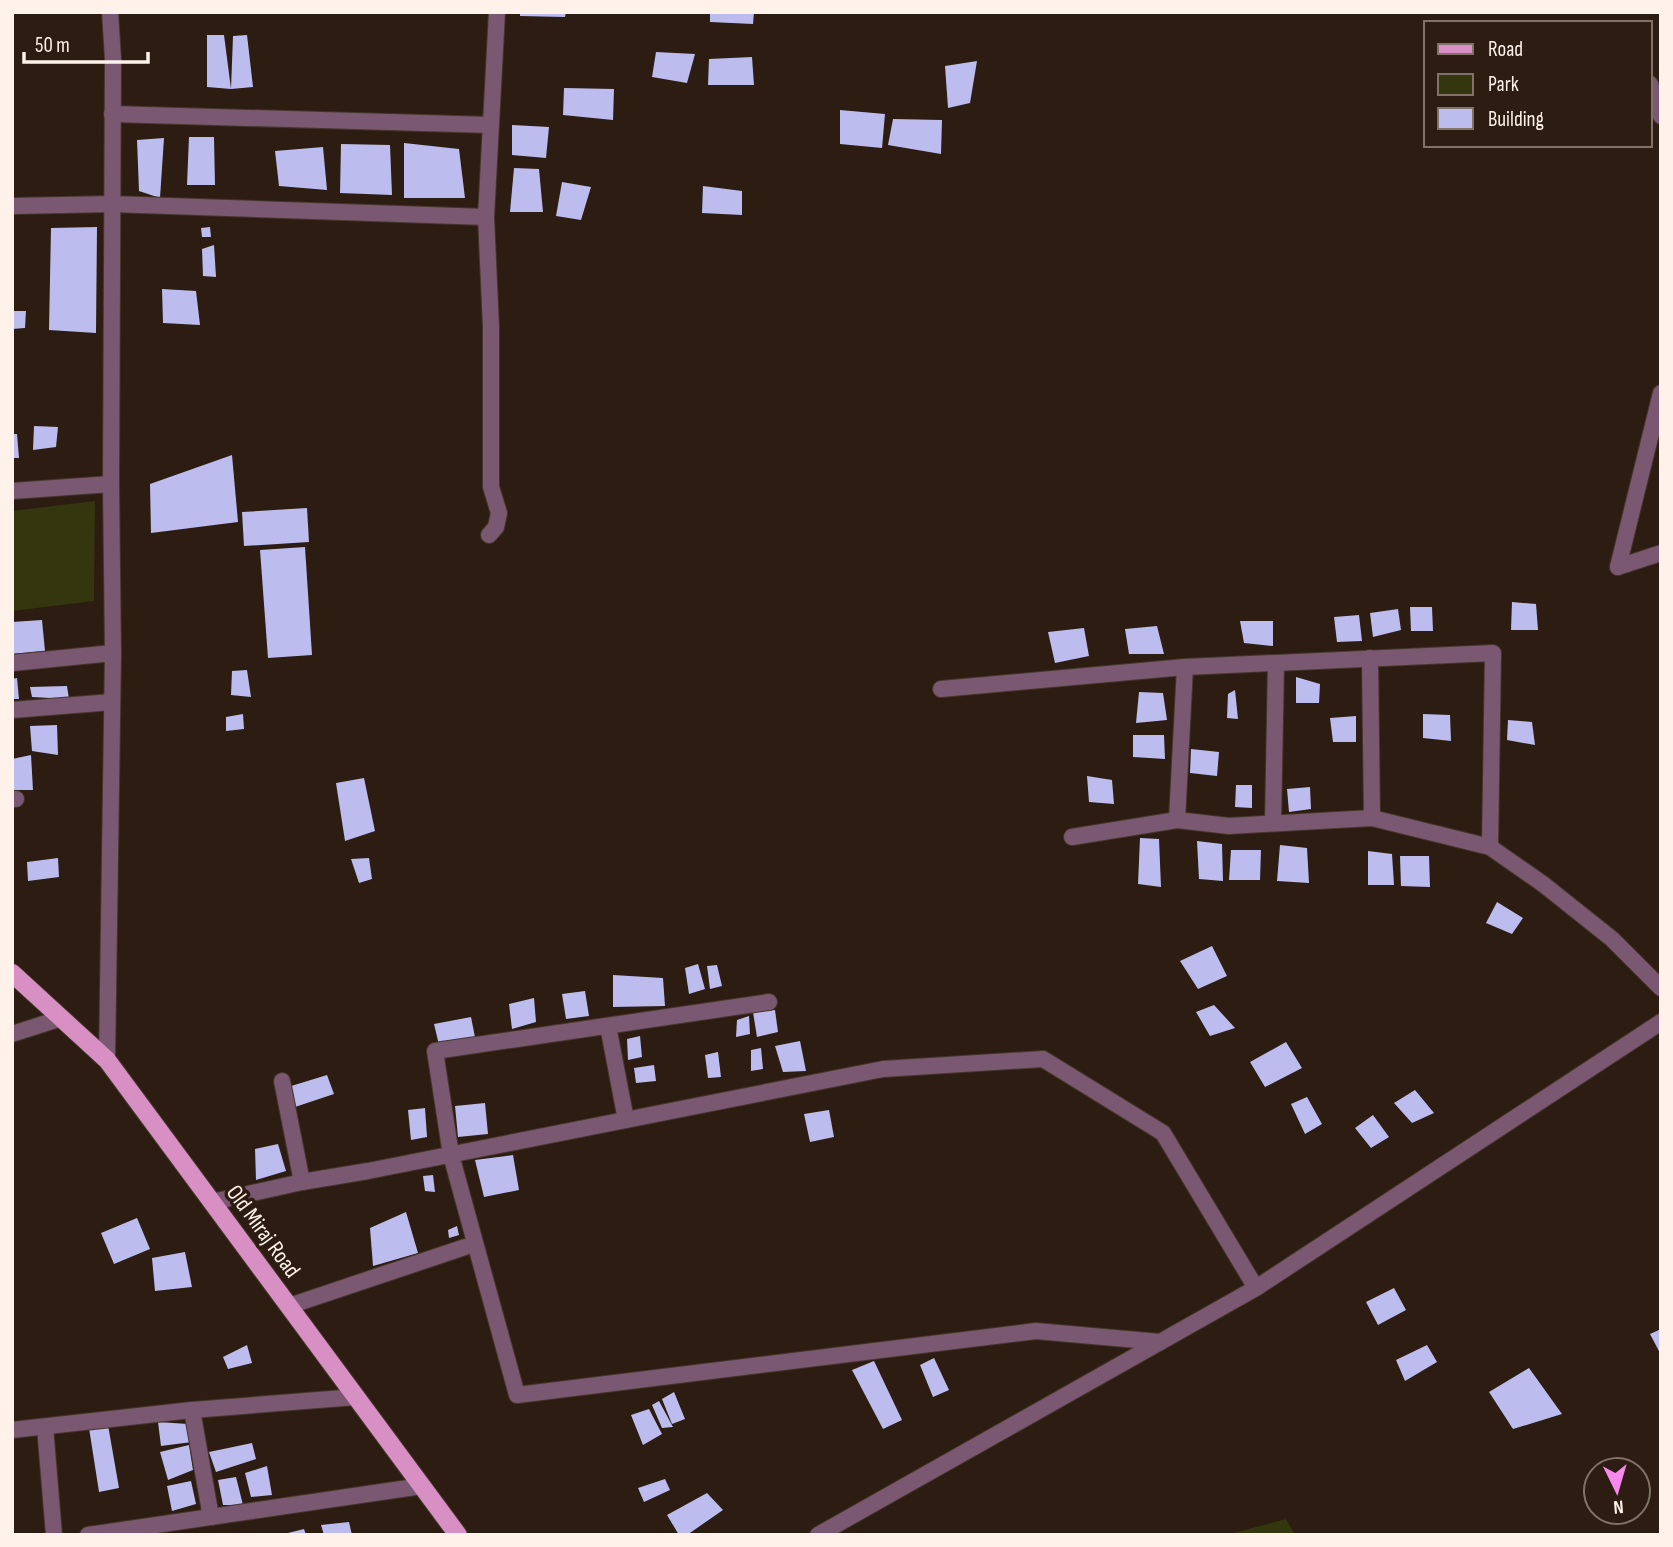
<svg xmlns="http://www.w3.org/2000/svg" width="1673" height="1547" viewBox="0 0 1673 1547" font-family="'Sofia Sans Condensed',sans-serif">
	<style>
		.green { fill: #34360e }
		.building { fill: #bcbdee }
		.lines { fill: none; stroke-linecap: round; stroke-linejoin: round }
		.minor-casing { stroke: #45362b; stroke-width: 18 }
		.primary-casing { stroke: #45362b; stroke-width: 20 }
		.minor { stroke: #7b5871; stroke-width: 16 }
		.primary { stroke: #d890c4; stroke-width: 18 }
		.labels { text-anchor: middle; stroke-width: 7; stroke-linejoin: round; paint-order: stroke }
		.street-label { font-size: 23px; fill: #fef2eb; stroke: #2c1c11 }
	</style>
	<rect width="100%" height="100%" fill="#2c1c11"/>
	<g class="green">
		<path d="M95,501L94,601L12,611V511Z"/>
		<path d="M1286,1519L1295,1535H1226Z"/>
	</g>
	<g class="building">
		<path d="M520,12H566L565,17L520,16Z"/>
		<path d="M710,12H754L753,24L710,22Z"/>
		<path d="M207,35H224L231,89L207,87Z"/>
		<path d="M247,35L253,87L231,89L233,36Z"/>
		<path d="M656,52L695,54L687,83L652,77Z"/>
		<path d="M752,57L754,85H708L709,59Z"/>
		<path d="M977,61L970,103L948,108L945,66Z"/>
		<path d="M564,88L614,89L613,120L563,115Z"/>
		<path d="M840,110L885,114L882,148L840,144Z"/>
		<path d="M893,119L942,120L941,154L888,145Z"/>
		<path d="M512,125L549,127L546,158L512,155Z"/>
		<path d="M189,137H214L215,185H187Z"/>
		<path d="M164,138L160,198L139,191L137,140Z"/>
		<path d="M404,143L459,149L465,198H404Z"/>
		<path d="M341,144L390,145L392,195L340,193Z"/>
		<path d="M323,147L327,190L279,186L275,151Z"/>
		<path d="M514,168L539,169L543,212H510Z"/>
		<path d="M562,182L591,187L581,220L556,216Z"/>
		<path d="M703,186L742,191V215L702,213Z"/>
		<path d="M97,227L96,333L49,330L51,228Z"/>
		<path d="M210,227L211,237H202L201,228Z"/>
		<path d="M214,245L216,277L203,276L202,249Z"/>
		<path d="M162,289L196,291L200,325L163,323Z"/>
		<path d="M12,311H26L25,328L12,329Z"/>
		<path d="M34,426L58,427L56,447L33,450Z"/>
		<path d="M12,434H17L19,458H12Z"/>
		<path d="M232,455L238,522L151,533L150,484Z"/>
		<path d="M307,508L309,542L244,546L242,512Z"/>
		<path d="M305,547L312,655L268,658L260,550Z"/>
		<path d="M1512,602L1536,604L1538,630H1511Z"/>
		<path d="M1410,607H1432L1433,631H1411Z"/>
		<path d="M1398,609L1401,630L1373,637L1370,613Z"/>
		<path d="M1359,615L1362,641L1337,642L1334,617Z"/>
		<path d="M42,620L45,651L12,654V622Z"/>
		<path d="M1240,621H1273V646L1244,643Z"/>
		<path d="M1157,626L1164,654H1129L1125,629Z"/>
		<path d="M1084,628L1089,656L1055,663L1048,632Z"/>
		<path d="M247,670L251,697L231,695L232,671Z"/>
		<path d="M1296,677L1320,684L1319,703H1296Z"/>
		<path d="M17,678L19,699H12V679Z"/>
		<path d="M67,686L69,699L32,697L30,687Z"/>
		<path d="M1235,690L1238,719L1227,718L1228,694Z"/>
		<path d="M1139,692L1163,693L1167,720L1136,723Z"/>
		<path d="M243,714L244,729L226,731V717Z"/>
		<path d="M1423,714L1450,715L1451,741L1423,738Z"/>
		<path d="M1356,716V742H1333L1330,718Z"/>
		<path d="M1508,720L1532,722L1535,745L1507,740Z"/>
		<path d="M57,725L58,755L32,751L30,726Z"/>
		<path d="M1133,735H1164L1165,759L1133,757Z"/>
		<path d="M1191,749L1219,752L1217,776L1190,773Z"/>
		<path d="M31,755L33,790H12V759Z"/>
		<path d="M1087,776L1112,780L1114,804L1089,802Z"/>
		<path d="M364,778L375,831L345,841L336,783Z"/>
		<path d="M1236,785H1252V808L1235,807Z"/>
		<path d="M1310,787L1311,809L1289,812L1287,789Z"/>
		<path d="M1140,838L1159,839L1161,887L1138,884Z"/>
		<path d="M1197,841L1222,844L1223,881L1199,879Z"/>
		<path d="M1280,845L1307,848L1309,883L1277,881Z"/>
		<path d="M1231,850H1261L1260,880H1229Z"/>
		<path d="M1368,851L1392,854L1394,885H1368Z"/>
		<path d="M1400,856H1429L1430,887L1401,886Z"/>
		<path d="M58,858L59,877L28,881L27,862Z"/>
		<path d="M369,858L372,879L359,883L351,859Z"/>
		<path d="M1497,902L1523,918L1512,934L1486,923Z"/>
		<path d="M1212,946L1227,976L1198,989L1180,961Z"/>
		<path d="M698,964L705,989L689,994L685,968Z"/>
		<path d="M717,965L722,986L710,989L707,966Z"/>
		<path d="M613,975L663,978L665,1006L613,1007Z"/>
		<path d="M585,991L589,1016L566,1019L562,994Z"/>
		<path d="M534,998L536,1022L512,1029L509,1004Z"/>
		<path d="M1214,1005L1235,1028L1210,1036L1196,1012Z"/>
		<path d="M775,1010L778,1032L757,1037L753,1012Z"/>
		<path d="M749,1016L750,1034L736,1037L737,1020Z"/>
		<path d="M471,1017L475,1037L439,1045L434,1024Z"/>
		<path d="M640,1036L642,1057L628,1060L627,1039Z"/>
		<path d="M800,1041L806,1071L783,1072L775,1046Z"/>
		<path d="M1286,1042L1302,1068L1265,1087L1250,1062Z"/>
		<path d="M761,1048L763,1069L751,1071V1050Z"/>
		<path d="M718,1052L721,1077L708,1078L705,1055Z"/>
		<path d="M654,1065L656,1081L636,1083L634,1068Z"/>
		<path d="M327,1075L334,1094L295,1107L288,1087Z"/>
		<path d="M1415,1090L1434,1113L1412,1123L1394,1103Z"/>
		<path d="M1307,1097L1322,1124L1305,1134L1291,1104Z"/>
		<path d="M485,1103L488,1134L458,1137L455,1106Z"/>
		<path d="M425,1108L427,1137L411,1140L408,1110Z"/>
		<path d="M829,1110L834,1137L810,1142L804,1114Z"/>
		<path d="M1373,1115L1389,1137L1371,1148L1355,1128Z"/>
		<path d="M278,1144L286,1171L256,1180L255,1149Z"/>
		<path d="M513,1155L519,1190L484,1197L475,1160Z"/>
		<path d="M433,1175L435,1192L425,1191L423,1176Z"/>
		<path d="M406,1212L418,1253L373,1266L370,1228Z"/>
		<path d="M137,1218L150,1249L114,1264L101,1233Z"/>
		<path d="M457,1226L459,1235L449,1238L448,1230Z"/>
		<path d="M185,1252L192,1287L155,1291L152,1258Z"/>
		<path d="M1394,1288L1406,1310L1378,1325L1366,1302Z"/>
		<path d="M1661,1329V1355L1650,1334Z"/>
		<path d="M247,1345L252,1363L228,1369L223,1357Z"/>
		<path d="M1427,1345L1437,1362L1405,1381L1396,1360Z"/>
		<path d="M934,1358L949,1390L933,1397L920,1365Z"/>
		<path d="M874,1361L902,1420L883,1429L852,1370Z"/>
		<path d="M1529,1368L1562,1414L1513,1429L1489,1392Z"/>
		<path d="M674,1392L685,1419L672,1424L662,1399Z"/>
		<path d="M659,1401L673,1427L662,1428L652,1405Z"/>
		<path d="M649,1409L662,1434L643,1445L631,1415Z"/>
		<path d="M158,1422L188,1424L192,1442L161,1446Z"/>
		<path d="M108,1425L119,1488L99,1492L89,1428Z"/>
		<path d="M252,1443L256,1459L216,1472L209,1452Z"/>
		<path d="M189,1445L193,1470L168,1480L160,1452Z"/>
		<path d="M267,1466L272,1495L251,1497L245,1473Z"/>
		<path d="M236,1477L243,1505H223L218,1480Z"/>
		<path d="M665,1479L670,1490L644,1502L638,1488Z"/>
		<path d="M191,1481L196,1504L172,1511L167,1486Z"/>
		<path d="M707,1493L723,1510L687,1535H679L667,1515Z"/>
		<path d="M349,1522L352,1535H324L321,1525Z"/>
		<path d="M304,1529L306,1535H284V1534Z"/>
	</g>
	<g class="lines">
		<g class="minor-casing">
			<g id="minor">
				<path d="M110,12L113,59L111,484"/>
				<path d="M1650,84L1661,116"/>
				<path d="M112,114L491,125"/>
				<path d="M12,206L112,204L486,217"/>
				<path d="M12,491L111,484L113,653L107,1060"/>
				<path d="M489,535L496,527L499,513L491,487V327L486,217L497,12"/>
				<path d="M1618,567L1661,393"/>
				<path d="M1618,567L1661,553"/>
				<path d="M1370,658L1372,818"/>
				<path d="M12,663L113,653"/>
				<path d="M941,689L1185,667"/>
				<path d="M12,710L112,702"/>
				<path d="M12,799H16"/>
				<path d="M1273,823L1276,663"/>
				<path d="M1072,837L1177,820"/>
				<path d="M1490,847L1493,653L1185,667L1177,820L1229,826L1372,818L1490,847L1543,884L1612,939L1661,988"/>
				<path d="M769,1002L435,1051L451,1155L517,1395L1036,1331L1160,1342"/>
				<path d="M608,1026L626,1120"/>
				<path d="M12,1034L62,1018"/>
				<path d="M282,1081L302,1182"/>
				<path d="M212,1202L302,1182L368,1171L883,1069L1043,1059L1163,1133L1256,1288"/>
				<path d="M289,1306L465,1247"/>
				<path d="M192,1410L211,1517"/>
				<path d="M45,1427L54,1535"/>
				<path d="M12,1430L192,1410L356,1397"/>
				<path d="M88,1535L422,1486"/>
				<path d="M818,1535L1256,1288L1661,1022"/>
			</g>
		</g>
		<g class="primary-casing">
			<path id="primary" d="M12,973L107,1060L458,1535"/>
		</g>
		<use href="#minor" class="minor"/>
		<use href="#primary" class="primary"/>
	</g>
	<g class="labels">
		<g class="street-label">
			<text transform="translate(264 1231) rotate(54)" y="8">Old Miraj Road</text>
		</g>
	</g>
	<rect width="1673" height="1547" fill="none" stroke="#fef2eb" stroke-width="28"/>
	<rect x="1424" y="21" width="228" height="126" fill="#2c1c11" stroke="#807268" stroke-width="2"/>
	<rect x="1438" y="44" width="35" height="10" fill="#d890c4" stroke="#807268" stroke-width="2"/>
	<text x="1488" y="56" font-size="21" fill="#fef2eb">Road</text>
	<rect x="1438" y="74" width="35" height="21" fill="#34360e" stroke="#807268" stroke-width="2"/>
	<text x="1488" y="91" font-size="21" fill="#fef2eb">Park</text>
	<rect x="1438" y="108" width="35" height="21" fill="#bcbdee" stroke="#807268" stroke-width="2"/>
	<text x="1488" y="126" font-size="21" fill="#fef2eb">Building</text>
	<g transform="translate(1617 1491) rotate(175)"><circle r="33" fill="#2c1c11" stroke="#807268" stroke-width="2"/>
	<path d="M0-5L12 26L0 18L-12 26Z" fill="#f788ec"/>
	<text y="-10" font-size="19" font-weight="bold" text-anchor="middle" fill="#fef2eb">N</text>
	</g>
	<path d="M24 52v10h124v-10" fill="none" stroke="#fef2eb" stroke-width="3.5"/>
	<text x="35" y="52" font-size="21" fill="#fef2eb" stroke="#2c1c11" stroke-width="5" paint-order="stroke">50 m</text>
</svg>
